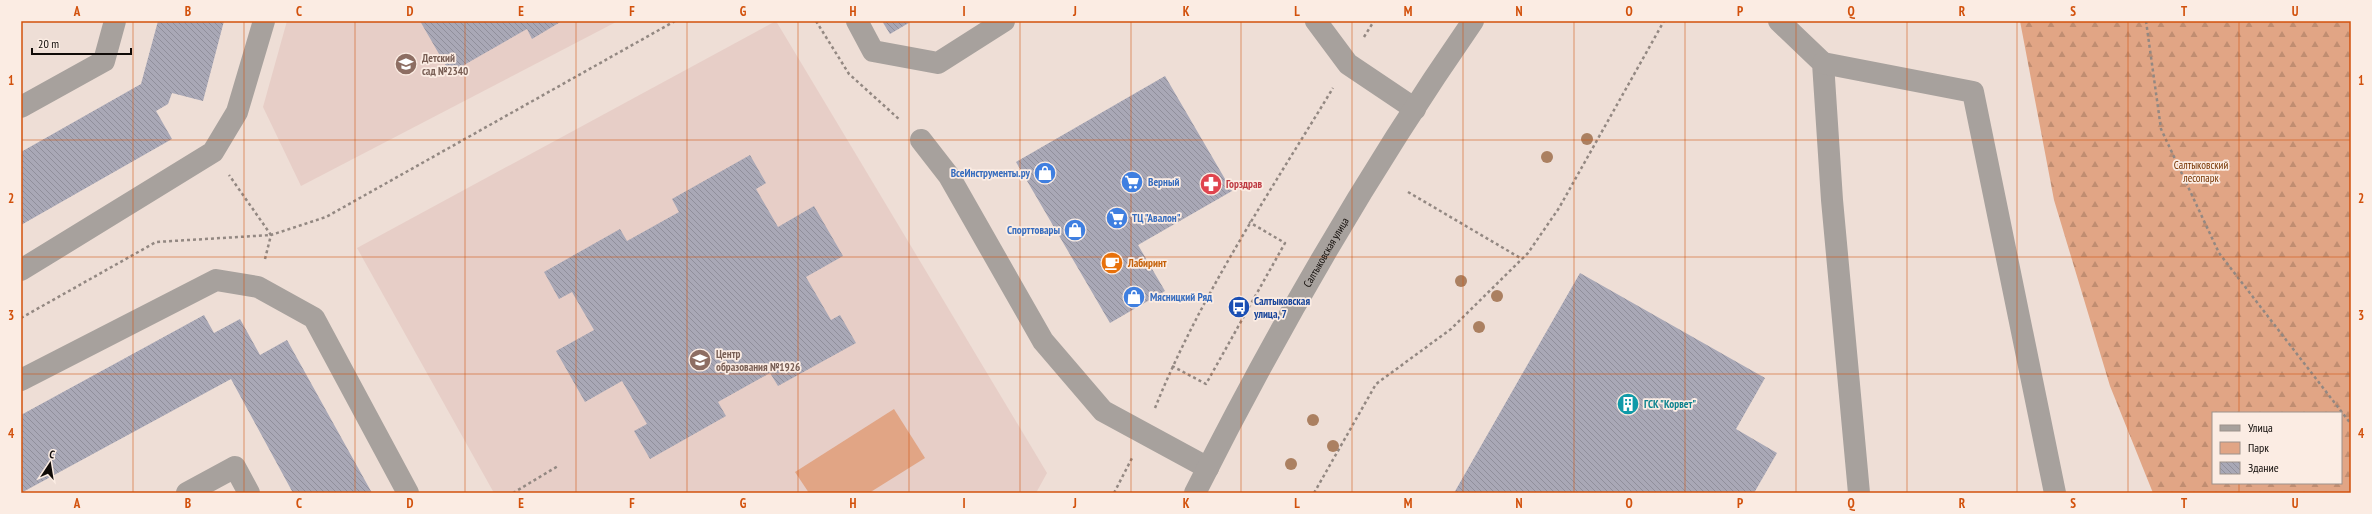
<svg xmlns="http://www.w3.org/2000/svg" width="2372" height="514" viewBox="0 0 2372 514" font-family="'PT Sans Narrow',sans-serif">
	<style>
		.education { fill: #e7cec7 }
		.forest { fill: url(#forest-firs); fill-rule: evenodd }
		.green { fill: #e1a585 }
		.building { fill: url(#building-back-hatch) }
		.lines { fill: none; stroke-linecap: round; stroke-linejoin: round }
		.path { stroke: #938882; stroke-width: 2.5; stroke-dasharray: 3 3; stroke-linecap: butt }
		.minor { stroke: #a7a19d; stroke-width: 22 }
		.tree { fill: #ab8061 }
		.grid { fill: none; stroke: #d2510c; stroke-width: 1; stroke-opacity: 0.55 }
		.labels { text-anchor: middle; stroke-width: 3.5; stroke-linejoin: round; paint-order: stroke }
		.education-label { font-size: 11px; font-weight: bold; fill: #785e54; stroke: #fbece3; text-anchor: start }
		.park-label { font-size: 11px; fill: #753301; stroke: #fbece3 }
		.shop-label { font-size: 11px; font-weight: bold; fill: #366cbe; stroke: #fbece3; text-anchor: start }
		.health-label { font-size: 11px; font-weight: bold; fill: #be3a42; stroke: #fbece3; text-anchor: start }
		.street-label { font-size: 11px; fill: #100b08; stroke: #fbece3 }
		.food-label { font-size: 11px; font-weight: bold; fill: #c56008; stroke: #fbece3; text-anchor: start }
		.transit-label { font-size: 11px; font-weight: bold; fill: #164399; stroke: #fbece3; text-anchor: start }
		.culture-label { font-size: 11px; font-weight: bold; fill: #0d838f; stroke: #fbece3; text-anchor: start }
		.neatline { fill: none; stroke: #d2510c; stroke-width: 1.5 }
		.grid-label { font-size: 13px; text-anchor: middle; font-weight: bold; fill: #d2510c }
	</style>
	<defs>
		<pattern id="forest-firs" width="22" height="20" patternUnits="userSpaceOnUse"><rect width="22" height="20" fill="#e1a585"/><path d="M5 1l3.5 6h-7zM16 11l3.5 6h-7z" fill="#c08d71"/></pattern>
		<pattern id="building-back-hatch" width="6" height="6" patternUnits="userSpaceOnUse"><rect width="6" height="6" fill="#a9a8b6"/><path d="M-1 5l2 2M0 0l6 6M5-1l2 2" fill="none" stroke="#908f9b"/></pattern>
	</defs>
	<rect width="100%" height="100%" fill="#eeded6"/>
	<g class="education">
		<path d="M287,21H618L301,186L263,107Z"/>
		<path d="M776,21L1047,473L1036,493H494L357,248Z"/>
	</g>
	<path class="forest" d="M2020,21H2351V493H2153L2110,386L2054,200ZM2213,413H2341V483H2213Z"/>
	<path class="green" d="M894,409L925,458L869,493H809L795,472Z"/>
	<g class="building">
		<path d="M158,21H224L203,101L172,93L168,104L156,111L172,139L21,225V152L141,84Z"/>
		<path d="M420,21H562L532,39L527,29L450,73Z"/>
		<path d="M882,21H912L890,34Z"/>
		<path d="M1165,76L1232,191L1138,245L1165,291L1110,323L1016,162Z"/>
		<path d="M750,155L766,183L756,189L778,227L814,206L843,256L806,277L831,320L840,315L856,343L778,386L770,373L718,402L726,416L650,459L634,431L647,424L622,381L585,402L556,351L594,330L572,292L559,299L544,272L620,229L627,241L679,212L672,199Z"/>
		<path d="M1580,273L1765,378L1736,429L1777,453L1754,493H1454Z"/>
		<path d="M204,315L214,333L240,319L260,355L287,340L372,493H293L231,379L21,493V415Z"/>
	</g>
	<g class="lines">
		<g class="path">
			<path d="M816,21L849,74L900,120"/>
			<path d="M2146,21L2161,129L2219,253L2351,424"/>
			<path d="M1364,37L1374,21"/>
			<path d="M1408,192L1522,259"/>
			<path d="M265,259L271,235L326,217L675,21"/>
			<path d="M21,318L156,242L271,235L229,175"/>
			<path d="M1172,366L1206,384L1285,243L1249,222"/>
			<path d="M1155,408C1201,294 1270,192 1333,88"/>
			<path d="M513,493L558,466"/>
			<path d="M1114,493L1132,458"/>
			<path d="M1314,493L1376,384L1451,329L1528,253L1559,208L1664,21"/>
		</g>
		<g class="minor">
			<path d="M857,21L873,51L938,63L1004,21"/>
			<path d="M1316,21L1348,64L1415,109"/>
			<path d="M1779,21L1823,63L1832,200L1859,493"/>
			<path d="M1823,63L1973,92L2055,493"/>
			<path d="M21,107L104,61L115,21"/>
			<path d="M921,140L949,176L1043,341L1103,411L1208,468"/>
			<path d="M21,270L213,152L237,112L264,21"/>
			<path d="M21,380L216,280L258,287L314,318L408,493"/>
			<path d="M187,493L235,467L249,493"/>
			<path id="s1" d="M1195,493C1277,330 1369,171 1473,21"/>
		</g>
	</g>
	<g class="tree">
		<circle cx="1587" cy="139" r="6"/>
		<circle cx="1547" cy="157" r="6"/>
		<circle cx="1461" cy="281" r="6"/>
		<circle cx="1497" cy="296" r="6"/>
		<circle cx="1479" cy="327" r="6"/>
		<circle cx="1313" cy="420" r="6"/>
		<circle cx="1333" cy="446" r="6"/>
		<circle cx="1291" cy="464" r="6"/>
	</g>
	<path class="grid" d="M133,21V493M244,21V493M355,21V493M465,21V493M576,21V493M687,21V493M798,21V493M909,21V493M1020,21V493M1131,21V493M1241,21V493M1352,21V493M1463,21V493M1574,21V493M1685,21V493M1796,21V493M1907,21V493M2017,21V493M2128,21V493M2239,21V413M21,140H2351M21,257H2351M21,374H2351M2239,483V493"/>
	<defs>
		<g id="school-disc" transform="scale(1.15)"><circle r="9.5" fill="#8d6e63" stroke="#fbece3"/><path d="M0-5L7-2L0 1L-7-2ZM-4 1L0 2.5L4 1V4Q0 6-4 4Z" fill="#fff"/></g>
		<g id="shop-disc" transform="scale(1.15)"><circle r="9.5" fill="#3f7fe0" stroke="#fbece3"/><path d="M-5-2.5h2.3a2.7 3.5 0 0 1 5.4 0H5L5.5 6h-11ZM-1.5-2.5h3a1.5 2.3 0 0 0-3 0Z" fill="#fff"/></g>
		<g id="supermarket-disc" transform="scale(1.15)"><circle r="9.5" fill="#3f7fe0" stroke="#fbece3"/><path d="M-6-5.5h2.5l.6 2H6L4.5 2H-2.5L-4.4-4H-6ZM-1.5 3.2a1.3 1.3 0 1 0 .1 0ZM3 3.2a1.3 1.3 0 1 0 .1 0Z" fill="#fff"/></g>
		<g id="pharmacy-disc" transform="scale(1.15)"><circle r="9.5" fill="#e0444e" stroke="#fbece3"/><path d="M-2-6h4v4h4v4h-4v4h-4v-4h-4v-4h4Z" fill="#fff"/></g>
		<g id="cafe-disc" transform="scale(1.15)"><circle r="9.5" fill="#e8710a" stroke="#fbece3"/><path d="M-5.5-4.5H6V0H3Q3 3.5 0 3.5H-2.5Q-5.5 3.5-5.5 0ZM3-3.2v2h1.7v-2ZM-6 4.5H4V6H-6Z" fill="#fff"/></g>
		<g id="bus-disc" transform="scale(1.15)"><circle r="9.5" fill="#1a4fb4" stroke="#fbece3"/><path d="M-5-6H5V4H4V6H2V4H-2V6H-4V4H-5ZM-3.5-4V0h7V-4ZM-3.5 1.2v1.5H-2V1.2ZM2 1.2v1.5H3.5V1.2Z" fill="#fff"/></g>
		<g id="building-disc" transform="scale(1.15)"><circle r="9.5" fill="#0f9aa8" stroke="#fbece3"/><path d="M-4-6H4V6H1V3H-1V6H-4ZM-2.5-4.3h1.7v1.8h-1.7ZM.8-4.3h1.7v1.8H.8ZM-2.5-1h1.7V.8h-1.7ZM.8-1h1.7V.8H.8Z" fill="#fff"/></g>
	</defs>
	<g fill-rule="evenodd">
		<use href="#school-disc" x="406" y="64"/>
		<use href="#shop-disc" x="1045" y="173"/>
		<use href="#supermarket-disc" x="1132" y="182"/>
		<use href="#pharmacy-disc" x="1211" y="184"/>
		<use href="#supermarket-disc" x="1117" y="218"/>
		<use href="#shop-disc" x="1075" y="230"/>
		<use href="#cafe-disc" x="1112" y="263"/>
		<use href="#shop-disc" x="1134" y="297"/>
		<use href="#bus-disc" x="1239" y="307"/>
		<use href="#school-disc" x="700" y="360"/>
		<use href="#building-disc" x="1628" y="404"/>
	</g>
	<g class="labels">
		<g class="education-label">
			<text x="422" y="62">Детский<tspan x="422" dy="13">сад №2340</tspan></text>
			<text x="716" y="358">Центр<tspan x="716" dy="13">образования №1926</tspan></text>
		</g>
		<g class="park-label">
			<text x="2201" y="169">Салтыковский<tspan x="2201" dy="13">лесопарк</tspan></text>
		</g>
		<g class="shop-label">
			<text x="1030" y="177" text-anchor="end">ВсеИнструменты.ру</text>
			<text x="1148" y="186">Верный</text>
			<text x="1132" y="222">ТЦ "Авалон"</text>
			<text x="1060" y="234" text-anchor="end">Спорттовары</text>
			<text x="1150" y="301">Мясницкий Ряд</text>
		</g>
		<g class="health-label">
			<text x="1226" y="188">Горздрав</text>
		</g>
		<g class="street-label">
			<text dy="4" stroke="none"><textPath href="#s1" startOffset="274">Салтыковская улица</textPath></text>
		</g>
		<g class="food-label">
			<text x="1128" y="267">Лабиринт</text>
		</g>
		<g class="transit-label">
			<text x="1254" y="305">Салтыковская<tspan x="1254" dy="13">улица, 7</tspan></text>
		</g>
		<g class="culture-label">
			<text x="1644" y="408">ГСК "Корвет"</text>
		</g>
	</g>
	<rect width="2372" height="514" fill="none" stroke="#fbece3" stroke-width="44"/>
	<rect x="2212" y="412" width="130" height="72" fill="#fbece3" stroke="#9d928b"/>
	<rect x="2220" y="425" width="20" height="6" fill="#a7a19d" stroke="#9d928b"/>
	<text x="2248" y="432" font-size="12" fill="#100b08">Улица</text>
	<rect x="2220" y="442" width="20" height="12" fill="#e1a585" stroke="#9d928b"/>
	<text x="2248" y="452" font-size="12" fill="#100b08">Парк</text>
	<rect x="2220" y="462" width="20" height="12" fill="url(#building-back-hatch)" stroke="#9d928b"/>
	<text x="2248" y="472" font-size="12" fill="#100b08">Здание</text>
	<g transform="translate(50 464) rotate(12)" stroke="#fbece3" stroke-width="3" paint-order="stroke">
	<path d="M0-3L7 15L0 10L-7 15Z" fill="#100b08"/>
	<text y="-6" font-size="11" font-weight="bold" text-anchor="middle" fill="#100b08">С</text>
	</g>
	<path d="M32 48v6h99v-6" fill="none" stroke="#100b08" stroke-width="2"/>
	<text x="38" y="48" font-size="12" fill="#100b08" stroke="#fbece3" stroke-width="3" paint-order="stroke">20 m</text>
	<rect x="22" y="22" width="2328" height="470" class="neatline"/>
	<g class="grid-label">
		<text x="77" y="16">A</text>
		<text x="188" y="16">B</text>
		<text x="299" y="16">C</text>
		<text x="410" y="16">D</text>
		<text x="521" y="16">E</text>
		<text x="632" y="16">F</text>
		<text x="743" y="16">G</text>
		<text x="853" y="16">H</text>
		<text x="964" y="16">I</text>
		<text x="1075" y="16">J</text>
		<text x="1186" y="16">K</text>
		<text x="1297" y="16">L</text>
		<text x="1408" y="16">M</text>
		<text x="1519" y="16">N</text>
		<text x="1629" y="16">O</text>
		<text x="1740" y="16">P</text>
		<text x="1851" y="16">Q</text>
		<text x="1962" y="16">R</text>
		<text x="2073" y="16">S</text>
		<text x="2184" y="16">T</text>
		<text x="2295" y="16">U</text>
		<text x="11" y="85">1</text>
		<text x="2361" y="85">1</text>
		<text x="11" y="203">2</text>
		<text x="2361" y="203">2</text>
		<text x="11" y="320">3</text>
		<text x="2361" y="320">3</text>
		<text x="11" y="438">4</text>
		<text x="2361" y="438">4</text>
		<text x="77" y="508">A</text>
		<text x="188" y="508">B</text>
		<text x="299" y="508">C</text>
		<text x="410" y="508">D</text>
		<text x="521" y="508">E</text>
		<text x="632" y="508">F</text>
		<text x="743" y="508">G</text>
		<text x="853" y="508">H</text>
		<text x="964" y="508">I</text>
		<text x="1075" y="508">J</text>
		<text x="1186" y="508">K</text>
		<text x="1297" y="508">L</text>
		<text x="1408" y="508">M</text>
		<text x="1519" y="508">N</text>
		<text x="1629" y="508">O</text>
		<text x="1740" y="508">P</text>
		<text x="1851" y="508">Q</text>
		<text x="1962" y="508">R</text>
		<text x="2073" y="508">S</text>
		<text x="2184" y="508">T</text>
		<text x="2295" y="508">U</text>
	</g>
</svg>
